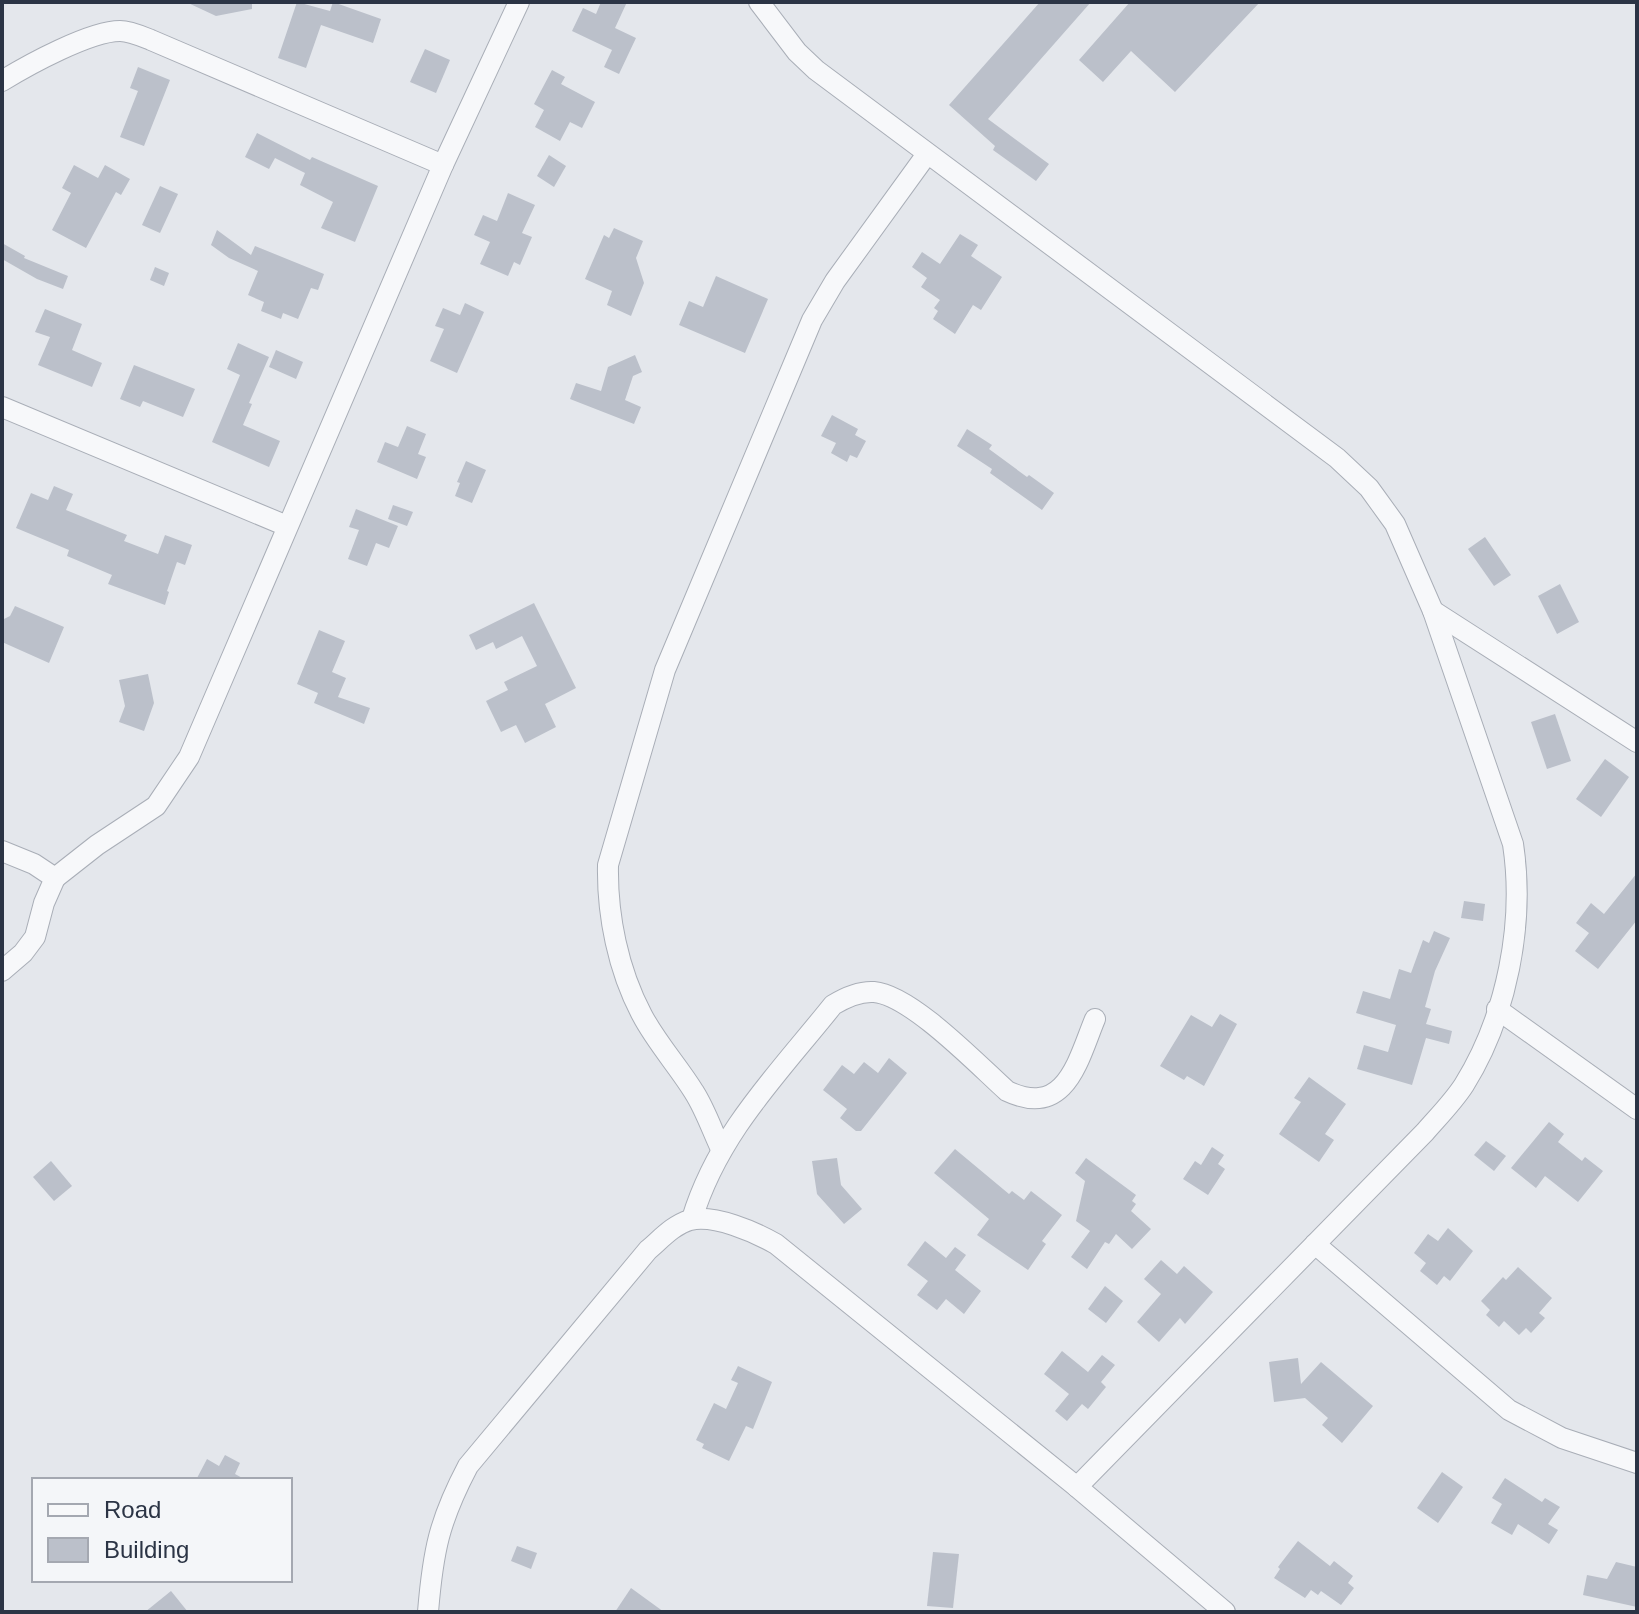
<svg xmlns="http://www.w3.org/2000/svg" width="1639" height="1614" viewBox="0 0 1639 1614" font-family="Helvetica,sans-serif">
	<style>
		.building { fill: #bbc0ca }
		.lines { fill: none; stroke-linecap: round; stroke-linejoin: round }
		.minor-casing { stroke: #a9aeb7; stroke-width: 22 }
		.minor { stroke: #f7f8fa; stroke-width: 20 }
	</style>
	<rect width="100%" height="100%" fill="#e4e7ec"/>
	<g class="building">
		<path d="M186,2H252V9L216,16Z"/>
		<path d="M297,2L330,11L333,2L381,19L373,43L321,25L306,68L278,58Z"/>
		<path d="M601,2H627L615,28L636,38L619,74L604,67L612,50L572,31L583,8L596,14Z"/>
		<path d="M1040,2H1091L988,119L1049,164L1036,181L993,150L995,146L949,105Z"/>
		<path d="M1130,2H1260L1175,92L1131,51L1103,82L1079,60Z"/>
		<path d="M425,49L450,60L436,93L410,82Z"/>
		<path d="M138,67L170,80L144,146L120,137L138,91L130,88Z"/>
		<path d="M552,70L565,77L561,84L595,102L582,128L570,122L560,141L535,127L544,110L534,104Z"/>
		<path d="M257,133L310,160L312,157L378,186L355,242L321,228L333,202L300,185L305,173L275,158L269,169L245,157Z"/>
		<path d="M549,155L566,166L554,187L537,176Z"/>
		<path d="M74,165L98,178L105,165L130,179L121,195L116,192L86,248L52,230L71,193L62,188Z"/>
		<path d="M160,186L178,194L160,233L142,225Z"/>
		<path d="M508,193L535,205L522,233L532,237L520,265L514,262L508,276L480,264L490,242L474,235L483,215L497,221Z"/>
		<path d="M614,228L643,241L636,258L644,283L631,316L607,305L612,291L585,279L604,235L609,238Z"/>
		<path d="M217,230L251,255L255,246L324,274L318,290L311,288L298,319L283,313L281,319L261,311L264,302L248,295L258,271L229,258L211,245Z"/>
		<path d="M960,234L978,245L971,256L1002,277L981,310L973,305L955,334L933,319L938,311L934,308L940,300L921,287L927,278L912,267L922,252L940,264Z"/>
		<path d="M2,243L25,256L24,258L68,276L63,289L37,279L2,259Z"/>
		<path d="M155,267L169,273L164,286L150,280Z"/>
		<path d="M716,276L768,299L745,353L679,325L689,301L703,307Z"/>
		<path d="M465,303L484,312L457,373L430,361L444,329L435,326L443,308L460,315Z"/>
		<path d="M45,309L82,324L72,350L102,363L92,387L38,365L50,337L35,332Z"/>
		<path d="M238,343L269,357L249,403L252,404L243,425L280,441L269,467L212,442L240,375L227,369Z"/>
		<path d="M276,350L303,362L296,379L269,367Z"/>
		<path d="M635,355L642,372L633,376L625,400L641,407L634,424L570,399L576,383L601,391L608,367Z"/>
		<path d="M134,365L195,389L183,417L143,401L140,407L120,399Z"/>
		<path d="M832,415L858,429L855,435L866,441L857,458L850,455L847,462L831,453L836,443L821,436Z"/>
		<path d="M407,426L426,434L418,454L426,457L417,479L377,462L385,442L398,447Z"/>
		<path d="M967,429L992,445L989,449L1027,477L1029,475L1054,493L1042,510L990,473L992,469L957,446Z"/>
		<path d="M466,461L486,470L472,503L455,496L460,483L457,482Z"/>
		<path d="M54,486L73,494L66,510L127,535L124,541L158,554L165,535L192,545L185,565L177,562L167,591L169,592L165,605L108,584L112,575L67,556L69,550L16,528L31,493L48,500Z"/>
		<path d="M393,505L413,512L407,526L388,519Z"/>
		<path d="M356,509L398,526L389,548L376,543L367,566L348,559L359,530L349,527Z"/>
		<path d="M1485,537L1511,575L1494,586L1468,549Z"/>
		<path d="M1560,584L1579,622L1557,634L1538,596Z"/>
		<path d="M534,603L576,688L545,704L556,727L525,743L516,725L501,732L486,701L508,690L504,682L537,666L522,636L496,649L493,642L476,650L469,635Z"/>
		<path d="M15,606L64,627L49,663L2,642V620L10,616Z"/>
		<path d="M319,630L345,641L332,672L346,678L338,697L370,708L364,724L314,703L318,693L297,684Z"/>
		<path d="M148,674L154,703L144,731L119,722L125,706L119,680Z"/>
		<path d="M1555,714L1571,761L1547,769L1531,722Z"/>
		<path d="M1605,759L1629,777L1601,817L1576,799Z"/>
		<path d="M1637,873V920L1598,969L1575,951L1589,933L1576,923L1591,903L1604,914Z"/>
		<path d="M1464,901L1485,904L1483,921L1461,918Z"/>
		<path d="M1434,931L1450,938L1435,971L1425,1007L1431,1009L1426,1024L1452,1031L1449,1044L1426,1038L1412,1085L1357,1069L1364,1045L1388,1052L1396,1025L1356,1013L1363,991L1390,999L1399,969L1411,973L1423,940L1429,943Z"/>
		<path d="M1220,1014L1237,1024L1204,1086L1187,1076L1184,1080L1160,1066L1191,1015L1212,1027Z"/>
		<path d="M889,1058L907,1073L861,1131H856L840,1118L847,1109L823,1090L842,1065L854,1074L864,1062L878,1073Z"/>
		<path d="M1309,1077L1346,1104L1325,1134L1334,1140L1319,1162L1279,1134L1301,1102L1294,1098Z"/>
		<path d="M1549,1122L1564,1134L1558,1142L1582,1161L1585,1157L1603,1171L1578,1202L1545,1176L1536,1188L1511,1168Z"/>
		<path d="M1486,1141L1506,1156L1494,1171L1474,1155Z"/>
		<path d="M1212,1147L1224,1155L1218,1164L1225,1169L1208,1195L1183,1179L1195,1161L1201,1165Z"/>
		<path d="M955,1149L1009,1194L1012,1191L1024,1200L1031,1191L1062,1215L1042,1241L1046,1244L1028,1270L977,1235L989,1219L934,1173Z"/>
		<path d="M837,1158L841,1185L862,1209L844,1224L817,1194L812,1161Z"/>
		<path d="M1086,1158L1136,1195L1132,1201L1136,1204L1131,1211L1151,1229L1132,1249L1116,1234L1109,1244L1105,1242L1087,1269L1071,1257L1090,1231L1076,1221L1085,1181L1075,1173Z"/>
		<path d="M51,1161L72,1186L54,1201L33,1177Z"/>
		<path d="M1448,1228L1473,1251L1450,1281L1444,1276L1437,1285L1420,1271L1426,1263L1414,1253L1428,1234L1438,1241Z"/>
		<path d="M925,1241L946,1258L955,1247L966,1255L955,1270L981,1291L964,1314L946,1299L937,1310L917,1295L928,1281L907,1265Z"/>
		<path d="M1161,1260L1177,1274L1184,1266L1213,1292L1185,1324L1180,1318L1159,1342L1137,1322L1161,1294L1144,1279Z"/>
		<path d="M1518,1267L1552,1298L1539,1313L1545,1318L1531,1333L1526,1328L1519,1335L1504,1321L1499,1327L1486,1315L1490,1310L1481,1301L1503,1277L1506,1280Z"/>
		<path d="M1105,1286L1123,1301L1106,1323L1088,1309Z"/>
		<path d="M1062,1351L1088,1372L1102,1355L1115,1365L1101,1382L1106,1387L1088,1409L1082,1404L1067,1421L1055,1411L1069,1394L1044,1374Z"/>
		<path d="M1298,1358L1301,1384L1321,1362L1373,1406L1342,1443L1322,1425L1328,1418L1305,1398L1274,1402L1269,1362Z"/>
		<path d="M738,1366L772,1382L753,1429L746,1426L729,1461L702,1448L704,1444L696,1440L714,1403L726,1409L738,1383L731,1380Z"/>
		<path d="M225,1455L240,1463L235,1474L246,1480H196L207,1459L219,1466Z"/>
		<path d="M1442,1472L1463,1487L1438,1523L1417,1508Z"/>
		<path d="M1505,1478L1542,1502L1545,1498L1560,1507L1548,1524L1558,1530L1549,1544L1518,1524L1512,1535L1491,1523L1502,1504L1492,1498Z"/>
		<path d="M1298,1541L1330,1566L1334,1561L1353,1576L1348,1583L1354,1588L1341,1605L1321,1591L1318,1595L1311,1590L1305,1598L1274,1578L1280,1569L1278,1567Z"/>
		<path d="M517,1546L537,1553L531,1569L511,1561Z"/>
		<path d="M933,1552L959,1554L953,1608L927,1606Z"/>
		<path d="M1616,1562L1637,1567V1607L1583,1595L1587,1575L1607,1579Z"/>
		<path d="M631,1588L664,1612H615Z"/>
		<path d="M171,1591L188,1612H145Z"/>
	</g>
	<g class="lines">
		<g class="minor-casing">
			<g id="minor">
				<path d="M759,2L797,52L816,70L1337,458L1369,488L1395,524L1433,611L1513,844C1525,923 1507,1016 1464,1085C1453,1102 1438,1117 1425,1132L1077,1487"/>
				<path d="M2,81C28,65 90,31 120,31C130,31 141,36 151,40L443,165"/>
				<path d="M2,407L287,526"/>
				<path d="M1433,611L1637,742"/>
				<path d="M2,851L34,864L55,878L44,903L35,937L23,953L2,971"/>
				<path d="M55,878L97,845L156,806L189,757L443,165L519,2"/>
				<path d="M1497,1009L1637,1109"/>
				<path d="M721,1149C712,1130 705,1109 694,1092C678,1066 656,1042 642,1015C618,970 607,915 608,865L665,670L812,320L835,281L927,154"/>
				<path d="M692,1219C718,1133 778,1074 833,1005C846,997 859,991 874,992C911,995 978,1065 1007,1091C1066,1119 1078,1060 1095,1019"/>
				<path d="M1315,1244L1509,1410L1562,1438L1637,1463"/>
				<path d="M428,1612C433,1551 439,1521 468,1466L648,1250C661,1239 673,1225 690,1220C714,1214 755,1232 776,1244L1077,1487L1225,1612"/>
			</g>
		</g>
		<use href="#minor" class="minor"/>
	</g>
	<rect width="1639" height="1614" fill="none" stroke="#2b3445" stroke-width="8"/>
	<rect x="32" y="1478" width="260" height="104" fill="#f4f6f9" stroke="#a4a8b1" stroke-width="2"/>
	<rect x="48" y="1504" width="40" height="12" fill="#f7f8fa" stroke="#a4a8b1" stroke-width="2"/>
	<text x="104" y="1518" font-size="24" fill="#2b3445">Road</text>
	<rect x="48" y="1538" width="40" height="24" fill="#bbc0ca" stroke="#a4a8b1" stroke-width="2"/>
	<text x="104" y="1558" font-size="24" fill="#2b3445">Building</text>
</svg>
